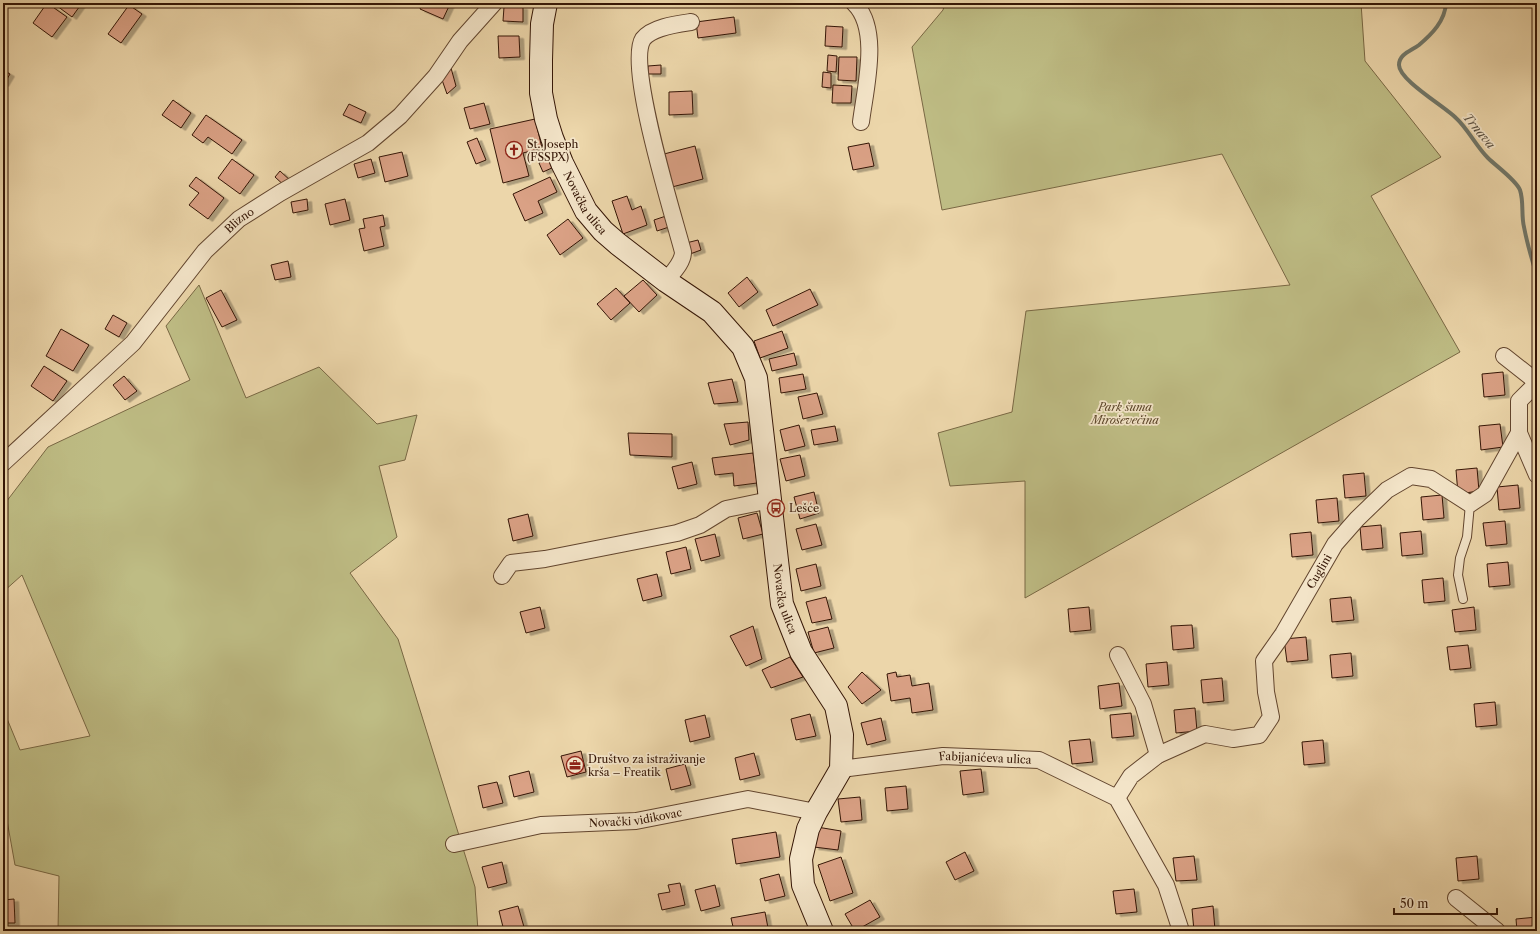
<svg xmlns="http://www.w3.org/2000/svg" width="1540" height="934" viewBox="0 0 1540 934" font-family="'Libre Caslon Text',serif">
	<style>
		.green { fill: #bebc84; stroke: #796844 }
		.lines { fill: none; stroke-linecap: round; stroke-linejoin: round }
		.stream { stroke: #717769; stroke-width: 4 }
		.building { fill: #daa185; stroke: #341505; filter: url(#shadow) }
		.lane-casing { stroke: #62452e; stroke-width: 10 }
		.street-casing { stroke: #62452e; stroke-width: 18 }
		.secondary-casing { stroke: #341505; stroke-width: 24 }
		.lane { stroke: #f3e4c8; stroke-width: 8 }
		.street { stroke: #f3e4c8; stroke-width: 16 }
		.secondary { stroke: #f3e4c8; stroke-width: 22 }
		.labels { text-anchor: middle; stroke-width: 3.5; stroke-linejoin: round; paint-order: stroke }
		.poi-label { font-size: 11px; fill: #341505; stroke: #f3e4c8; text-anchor: start }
		.street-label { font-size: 11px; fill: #341505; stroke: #f3e4c8 }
		.park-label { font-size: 11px; font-style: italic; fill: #5d472b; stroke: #f3e4c8 }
		.water-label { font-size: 12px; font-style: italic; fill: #574e3f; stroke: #f3e4c8 }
	</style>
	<defs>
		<filter id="shadow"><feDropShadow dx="4.5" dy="2.5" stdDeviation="0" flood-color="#0004"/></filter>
	</defs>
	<rect width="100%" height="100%" fill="#ecd6aa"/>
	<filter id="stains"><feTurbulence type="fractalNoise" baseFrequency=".005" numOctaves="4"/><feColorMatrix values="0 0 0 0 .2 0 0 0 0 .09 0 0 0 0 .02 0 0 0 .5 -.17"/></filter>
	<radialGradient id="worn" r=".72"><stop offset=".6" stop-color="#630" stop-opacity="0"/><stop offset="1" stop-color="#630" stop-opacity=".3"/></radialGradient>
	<g class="green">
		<path d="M945,3H1361L1365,61L1441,157L1371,196L1460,352L1025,598V481L950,486L938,433L1012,412L1026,311L1290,285L1222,154L942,210L912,47L943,10Z"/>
		<path d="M199,285L246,398L319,367L377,424L417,415L405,460L379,466L397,537L350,573L398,639L475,887L478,931H58L59,876L15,865L3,798V709L20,750L90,736L22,575L3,592V506L48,447L190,380L166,326Z"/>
	</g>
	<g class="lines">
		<path class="stream" d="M1446,3C1445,21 1432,34 1419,45C1411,51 1399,54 1399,65C1399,80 1444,106 1456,118C1468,129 1476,146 1488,158C1496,166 1516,180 1520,190C1524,202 1521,215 1524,227C1527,243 1532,260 1537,276"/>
	</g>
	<g class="building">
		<path d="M47,3L67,17L52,37L33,23Z"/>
		<path d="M53,3H82L72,17Z"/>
		<path d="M423,3H449L450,4L443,19L420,9Z"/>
		<path d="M129,5L142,14L121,43L108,34Z"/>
		<path d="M504,7H523V22L503,21Z"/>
		<path d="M734,17L736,33L698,38L696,22Z"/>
		<path d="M826,26L843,27L842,47L825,46Z"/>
		<path d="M498,36H519L520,57L499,58Z"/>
		<path d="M828,55L837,56L836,72L827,71Z"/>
		<path d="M839,57H857L856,81L838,80Z"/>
		<path d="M661,65V74H648V66Z"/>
		<path d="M451,68L456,86L447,94L441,77Z"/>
		<path d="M3,70L10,74L4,84L3,83Z"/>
		<path d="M823,72L831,73V88L822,87Z"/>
		<path d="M833,85L852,86L851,103H832Z"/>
		<path d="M692,91L693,114L669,115V92Z"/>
		<path d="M173,100L191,113L181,128L162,115Z"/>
		<path d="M484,103L490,124L470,129L464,108Z"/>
		<path d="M349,104L366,112L361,123L343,115Z"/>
		<path d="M206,115L242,140L232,154L208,137L203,143L192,135Z"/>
		<path d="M535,119L542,148L523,153L529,176L503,183L490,129Z"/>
		<path d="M477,138L486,160L476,164L467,142Z"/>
		<path d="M869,143L874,166L853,170L848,147Z"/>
		<path d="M695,146L703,179L672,187L664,154Z"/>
		<path d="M402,152L408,176L385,182L379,157Z"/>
		<path d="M550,158L554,167L543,172L539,163Z"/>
		<path d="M232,159L254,175L240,194L218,178Z"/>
		<path d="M371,159L375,173L358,178L354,164Z"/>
		<path d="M280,171L292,182L287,188L275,177Z"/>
		<path d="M196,177L224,198L208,219L189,205L199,193L189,186Z"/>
		<path d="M550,177L557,192L538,201L543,213L525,221L513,194Z"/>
		<path d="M627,196L632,210L641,206L647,225L623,234L612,201Z"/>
		<path d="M307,199L308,210L293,213L291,202Z"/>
		<path d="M345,199L350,220L330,225L325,204Z"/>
		<path d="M383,215L385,226L380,227L384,246L364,251L359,229L365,228L363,219Z"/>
		<path d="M669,215L672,226L657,231L654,220Z"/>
		<path d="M568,219L583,238L560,255L547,235Z"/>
		<path d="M698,240L701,250L690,254L686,243Z"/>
		<path d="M288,261L291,277L275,280L271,265Z"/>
		<path d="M747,277L758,292L739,307L728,293Z"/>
		<path d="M643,280L657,295L639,312L624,296Z"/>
		<path d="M616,288L630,303L611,320L597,304Z"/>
		<path d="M810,289L818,305L773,326L766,310Z"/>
		<path d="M221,290L237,320L222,327L206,298Z"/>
		<path d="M113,315L127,323L119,337L105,329Z"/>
		<path d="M61,329L89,345L73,371L46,356Z"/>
		<path d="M782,331L788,348L760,358L754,341Z"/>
		<path d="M794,353L797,365L772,371L769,359Z"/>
		<path d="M44,366L67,381L53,401L31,386Z"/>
		<path d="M1503,372L1505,395L1484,397L1482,374Z"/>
		<path d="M803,374L806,389L781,393L779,378Z"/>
		<path d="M124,376L137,391L125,400L113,385Z"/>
		<path d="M732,379L738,402L714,404L708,383Z"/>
		<path d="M817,393L823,414L803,419L798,397Z"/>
		<path d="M748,422L749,440L730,445L724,424Z"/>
		<path d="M1500,424L1503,447L1481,450L1479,426Z"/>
		<path d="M799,425L805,446L785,451L780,430Z"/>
		<path d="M835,426L838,441L814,445L811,430Z"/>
		<path d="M628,433L672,434V457L630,455Z"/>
		<path d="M753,453L757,483L734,486L733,473L715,475L712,458Z"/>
		<path d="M800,455L805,476L786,481L780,459Z"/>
		<path d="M692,462L697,484L678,489L672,467Z"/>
		<path d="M1477,468L1479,491L1458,494L1456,470Z"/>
		<path d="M1364,473L1366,496L1345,498L1343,475Z"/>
		<path d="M1518,485L1520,508L1499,510L1497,487Z"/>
		<path d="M814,492L819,513L800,519L794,497Z"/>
		<path d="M1442,495L1444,518L1423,520L1421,497Z"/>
		<path d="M1337,498L1339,521L1318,523L1316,500Z"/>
		<path d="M757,513L763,534L743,539L738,518Z"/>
		<path d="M528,514L533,536L513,541L508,519Z"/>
		<path d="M1505,521L1507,544L1486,546L1483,523Z"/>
		<path d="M816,524L822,545L802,550L796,529Z"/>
		<path d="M1381,525L1383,548L1362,550L1360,527Z"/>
		<path d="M1421,531L1423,554L1402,556L1400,533Z"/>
		<path d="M1311,532L1313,555L1292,557L1290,534Z"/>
		<path d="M715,534L720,556L701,561L695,539Z"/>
		<path d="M686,547L691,569L671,574L666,552Z"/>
		<path d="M1508,562L1510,585L1489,587L1487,564Z"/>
		<path d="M816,564L821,586L801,591L796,569Z"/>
		<path d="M657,574L662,596L643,601L637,579Z"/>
		<path d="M1443,578L1445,601L1424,603L1422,580Z"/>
		<path d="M826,597L832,619L812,623L806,602Z"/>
		<path d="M1351,597L1354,620L1332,622L1330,599Z"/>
		<path d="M540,607L545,628L526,633L520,612Z"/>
		<path d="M1089,607L1091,630L1070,632L1068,609Z"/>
		<path d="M1474,607L1476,630L1455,632L1452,610Z"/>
		<path d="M1192,625L1194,648L1173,650L1171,626Z"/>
		<path d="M753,626L762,659L746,666L730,636Z"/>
		<path d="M828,627L834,648L814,653L808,632Z"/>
		<path d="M1306,637L1308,660L1287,662L1284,639Z"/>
		<path d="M1468,645L1471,668L1450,670L1447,647Z"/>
		<path d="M1351,653L1353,676L1332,678L1330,655Z"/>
		<path d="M790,657L803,677L771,688L762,670Z"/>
		<path d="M1167,662L1169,685L1148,687L1146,664Z"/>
		<path d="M862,672L881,690L862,704L848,687Z"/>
		<path d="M896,672L897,677L910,675L912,686L929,683L933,710L912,713L910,698L891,701L887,674Z"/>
		<path d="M1222,678L1224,701L1203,703L1201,680Z"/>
		<path d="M1119,683L1122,706L1100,709L1098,686Z"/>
		<path d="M1495,702L1497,725L1476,727L1474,704Z"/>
		<path d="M1195,708L1197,731L1176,733L1174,710Z"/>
		<path d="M1131,713L1134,736L1112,738L1110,715Z"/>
		<path d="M810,714L816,736L796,740L791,719Z"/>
		<path d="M705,715L710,737L690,742L685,720Z"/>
		<path d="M881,718L886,740L867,745L861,723Z"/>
		<path d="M1090,739L1093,762L1072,764L1069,741Z"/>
		<path d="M1323,740L1325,763L1304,765L1302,742Z"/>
		<path d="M581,751L586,772L567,777L561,756Z"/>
		<path d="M754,753L760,775L740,780L735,758Z"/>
		<path d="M685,764L691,785L671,790L666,769Z"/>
		<path d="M981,769L984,792L963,795L960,771Z"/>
		<path d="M529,771L534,792L514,797L509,776Z"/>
		<path d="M497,782L503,803L483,808L478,786Z"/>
		<path d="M906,786L908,809L887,811L885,788Z"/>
		<path d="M860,797L862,820L841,822L838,799Z"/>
		<path d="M817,827L841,831L838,850L814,847Z"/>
		<path d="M776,832L780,857L736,864L732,839Z"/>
		<path d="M965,852L974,871L955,880L946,862Z"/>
		<path d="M1194,856L1197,880L1176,881L1173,858Z"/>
		<path d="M1477,856L1479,879L1458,881L1456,858Z"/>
		<path d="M841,857L853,893L830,901L818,865Z"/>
		<path d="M502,862L507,883L488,888L482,867Z"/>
		<path d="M779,874L785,896L765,901L760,879Z"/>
		<path d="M680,883L685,905L662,910L658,894L670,892L668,885Z"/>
		<path d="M715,885L720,906L701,911L695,890Z"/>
		<path d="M1134,889L1137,912L1116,914L1113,891Z"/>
		<path d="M14,899L15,923H3V900Z"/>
		<path d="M870,900L880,917L855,931L845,914Z"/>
		<path d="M518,906L524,927L504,931L499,911Z"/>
		<path d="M1213,906L1215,930L1194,931L1192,909Z"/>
		<path d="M765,912L768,928L752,931H734L731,918Z"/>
		<path d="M1537,917V931H1517L1516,919Z"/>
	</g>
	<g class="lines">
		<g class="lane-casing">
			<path id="lane" d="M1463,599L1458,575L1460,558L1467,537L1470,504"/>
		</g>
		<g class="street-casing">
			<g id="street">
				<path d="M854,3C881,29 865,89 861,122"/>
				<path d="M666,281C672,273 683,263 683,252C674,217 626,65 643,39C652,27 677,24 691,22"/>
				<path d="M1504,356L1537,382"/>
				<path d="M1537,383L1519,401V433L1537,475"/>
				<path id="s1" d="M3,463L133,343L205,251L239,219L280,193L368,143L400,116L436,76L460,41L494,3"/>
				<path d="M502,576L511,563L545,559L677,533L700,525L726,509L770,500"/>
				<path d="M1118,655L1143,704L1158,755"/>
				<path id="s2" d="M841,769L943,756L1039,760L1117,798L1166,885L1181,931"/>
				<path id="s3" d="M1117,798L1131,776L1158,755L1205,734L1233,739L1259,735L1271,717L1266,692L1264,661L1283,634L1335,544L1357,519L1387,490L1411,476L1431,479L1470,504L1485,494L1519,433"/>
				<path id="s4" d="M454,844L541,825L636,821L748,799L816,812"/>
				<path d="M1456,898L1497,931"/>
			</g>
		</g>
		<g class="secondary-casing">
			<g id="secondary">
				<path id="s5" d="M546,3L542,24L541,60V93L546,119L552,138L562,163L586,211L603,231L618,244L666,281L712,312L743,347L756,378L782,604L801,652L836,706L842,735L841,769L816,812L808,829L801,859L803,885L822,931"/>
			</g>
		</g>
		<use href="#lane" class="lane"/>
		<use href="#street" class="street"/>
		<use href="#secondary" class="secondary"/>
	</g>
	<defs>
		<g id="church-ring" transform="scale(0.9)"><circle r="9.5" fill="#f3e4c8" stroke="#8f2418" stroke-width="1.5"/><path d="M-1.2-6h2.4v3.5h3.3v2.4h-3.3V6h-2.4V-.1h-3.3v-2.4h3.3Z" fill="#8f2418"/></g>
		<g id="bus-ring" transform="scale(0.9)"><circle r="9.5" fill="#f3e4c8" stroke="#8f2418" stroke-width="1.5"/><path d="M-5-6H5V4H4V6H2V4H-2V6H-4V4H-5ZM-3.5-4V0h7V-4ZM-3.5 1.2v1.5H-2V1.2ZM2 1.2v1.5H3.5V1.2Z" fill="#8f2418"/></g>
		<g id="office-ring" transform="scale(0.9)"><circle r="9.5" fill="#f3e4c8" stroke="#8f2418" stroke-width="1.5"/><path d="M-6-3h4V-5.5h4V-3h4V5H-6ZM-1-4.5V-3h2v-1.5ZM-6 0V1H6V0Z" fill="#8f2418"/></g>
	</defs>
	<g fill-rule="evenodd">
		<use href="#church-ring" x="514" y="150"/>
		<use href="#bus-ring" x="776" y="508"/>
		<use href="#office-ring" x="575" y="765"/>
	</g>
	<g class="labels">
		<g class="poi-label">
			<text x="527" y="148">St. Joseph<tspan x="527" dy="13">(FSSPX)</tspan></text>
			<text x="789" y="512">Lešće</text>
			<text x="588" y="763">Društvo za istraživanje<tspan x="588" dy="13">krša – Freatik</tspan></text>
		</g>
		<g class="street-label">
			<text dy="4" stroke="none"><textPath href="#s5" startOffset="210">Novačka ulica</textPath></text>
			<text dy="4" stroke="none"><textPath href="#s1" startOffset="340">Blizno</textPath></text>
			<text dy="4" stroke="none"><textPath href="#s3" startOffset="350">Cuglini</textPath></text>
			<text dy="4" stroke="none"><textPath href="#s5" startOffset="683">Novačka ulica</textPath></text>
			<text dy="4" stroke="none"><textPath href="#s2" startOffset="145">Fabijanićeva ulica</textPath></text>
			<text dy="4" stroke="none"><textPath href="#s4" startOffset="184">Novački vidikovac</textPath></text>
		</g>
		<g class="park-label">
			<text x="1125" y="411">Park šuma<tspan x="1125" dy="13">Miroševečina</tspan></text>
		</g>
		<g class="water-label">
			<text transform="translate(1479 131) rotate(50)" y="4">Trnava</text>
		</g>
	</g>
	<rect width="1540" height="934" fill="none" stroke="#ecd6aa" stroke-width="16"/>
	<rect x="4" y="4" width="1532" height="926" fill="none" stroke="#341505" stroke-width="2"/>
	<rect x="8" y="8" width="1524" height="918" fill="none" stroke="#341505"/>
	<path d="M1394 908v6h103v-6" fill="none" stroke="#341505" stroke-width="2"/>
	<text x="1400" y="908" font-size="12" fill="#341505" stroke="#f3e4c8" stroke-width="3" paint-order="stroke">50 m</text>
	<rect width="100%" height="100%" filter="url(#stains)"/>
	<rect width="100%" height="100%" fill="url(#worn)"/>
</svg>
